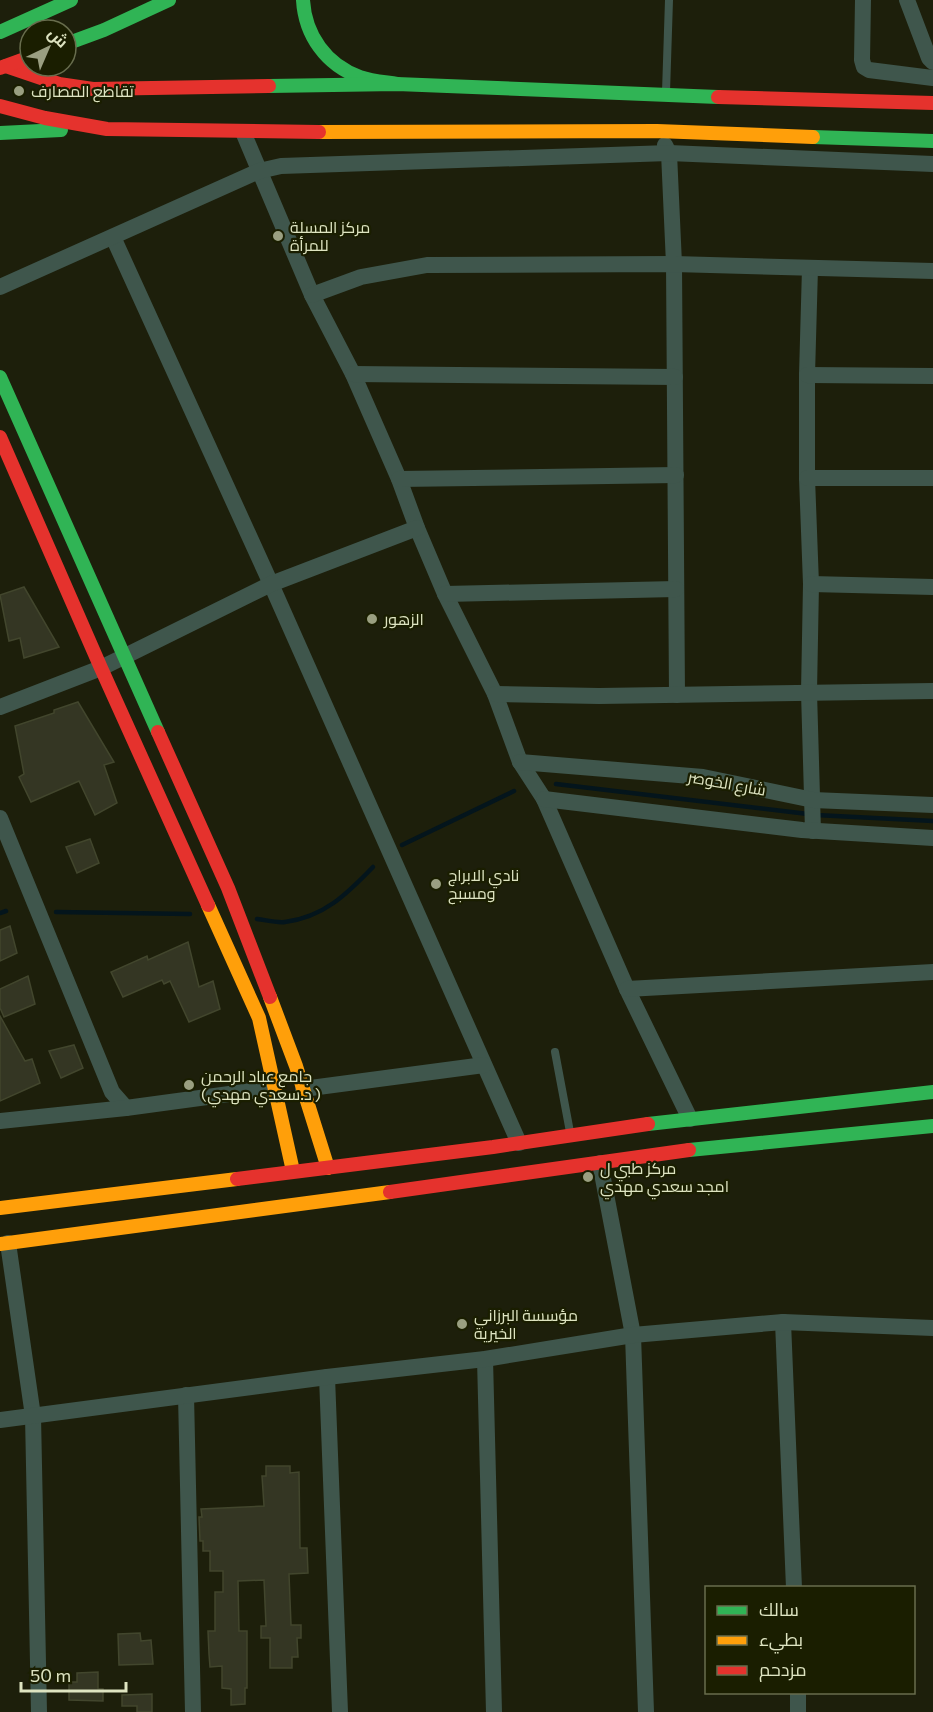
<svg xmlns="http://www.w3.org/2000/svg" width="933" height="1712" viewBox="0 0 933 1712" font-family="Commissioner,Cairo,sans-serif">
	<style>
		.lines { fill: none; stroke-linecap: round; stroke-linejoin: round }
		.stream { stroke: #04151c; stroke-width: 4.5 }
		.building { fill: #343623; stroke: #42462d; stroke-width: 1.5 }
		.lane { stroke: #3f564c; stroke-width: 8 }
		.street { stroke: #3f564c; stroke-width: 16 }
		.fast { stroke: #30b455; stroke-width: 14 }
		.slow { stroke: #ff9f0a; stroke-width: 14 }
		.jam { stroke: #e5322d; stroke-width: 14 }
		.poi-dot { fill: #9a9f81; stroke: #1a1e00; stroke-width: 2 }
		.labels { text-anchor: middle; stroke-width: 4.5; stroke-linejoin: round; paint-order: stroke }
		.poi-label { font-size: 16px; fill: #dee4c1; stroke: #1a1e00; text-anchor: start }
		.street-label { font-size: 16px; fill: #dee4c1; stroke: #1a1e00 }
	</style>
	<rect width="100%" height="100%" fill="#1d1f0b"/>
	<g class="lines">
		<g class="stream">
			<path d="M556,784L808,814"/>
			<path d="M816,815L933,821"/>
			<path d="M402,845L514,791"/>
			<path d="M56,912L190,914"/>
			<path d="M0,913L6,911"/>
			<path d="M257,919C266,920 276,923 285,922C324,917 347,894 373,867"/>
		</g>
	</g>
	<g class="building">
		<path d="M24,587L59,647L24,658L20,638L9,641L0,595Z"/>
		<path d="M78,702L114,762L104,765L117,803L95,815L79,781L31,802L19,777L24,774L15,726L54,713V710Z"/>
		<path d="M90,839L99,863L77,873L66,847Z"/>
		<path d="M10,926L17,953L0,961V930Z"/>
		<path d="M188,942L199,987L213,981L220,1009L189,1022L170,981L164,984L162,980L123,997L111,972L147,956L148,960Z"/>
		<path d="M28,976L35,1004L4,1017L0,1008V989Z"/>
		<path d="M0,1016L25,1061L32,1059L40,1083L0,1101Z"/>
		<path d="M74,1045L83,1068L61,1078L49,1051Z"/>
		<path d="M266,1466H290V1473L299,1472L300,1548H307L308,1573L289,1574L291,1625H301V1638H297L298,1657H292V1668H270V1638H261V1626H266L264,1580L238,1581L239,1631H247V1688H245V1704L231,1705V1689L222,1688V1666L210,1667L209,1654L208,1631H215V1592H223V1571H210V1551H203V1541H200L199,1517H202L201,1509L264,1506L262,1476H266Z"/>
		<path d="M140,1633L141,1641L151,1640L153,1664L119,1665L118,1634Z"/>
		<path d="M98,1672V1689H103V1701L69,1700V1682H77V1673Z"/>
		<path d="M152,1694V1712H137V1706H122V1695Z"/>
	</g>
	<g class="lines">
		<g class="lane">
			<path d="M666,92L669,0"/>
			<path d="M555,1052L570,1132"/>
		</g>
		<g class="street">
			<path d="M863,0L862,60L864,67L869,70L933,78"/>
			<path d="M907,0L929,58L933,62"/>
			<path d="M243,132L312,295L353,374L399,479L417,528L445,594L495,694L520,762L544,799L627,989L690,1119"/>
			<path d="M665,145L669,153L674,264L677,695"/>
			<path d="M113,237L271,584L519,1143"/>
			<path d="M810,268L807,375V478L811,584L809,692L813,831"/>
			<path d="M0,287L259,171L281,166L669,153L933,164"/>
			<path d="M312,295L361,277L427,265L674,264L933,271"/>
			<path d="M353,374L675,377"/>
			<path d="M807,375L933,376"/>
			<path d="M807,478H933"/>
			<path d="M399,479L676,475"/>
			<path d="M811,584L933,587"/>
			<path d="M445,594L676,589"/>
			<path d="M495,694L599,696L933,691"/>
			<path d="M0,707L101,668L271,584L417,528"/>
			<path d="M520,762L703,777L813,800L933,805"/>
			<path d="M544,799L802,830L933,838"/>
			<path d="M0,818L112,1092L126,1108"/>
			<path d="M627,989L933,972"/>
			<path d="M303,1089L484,1065"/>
			<path d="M0,1121L126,1108L273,1088"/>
			<path d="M600,1163L633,1335L646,1712"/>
			<path d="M8,1243L33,1416L39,1712"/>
			<path d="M783,1322L794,1588"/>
			<path d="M485,1359L494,1712"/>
			<path d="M327,1377L340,1712"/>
			<path d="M186,1395L193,1712"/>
			<path d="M0,1420L327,1377L485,1359L633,1335L783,1322L933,1328"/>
			<path d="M798,1692V1712"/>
		</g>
		<g class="fast">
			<path d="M303,0C305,35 326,65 360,77C372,81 385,82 397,84"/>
			<path d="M0,32L71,0"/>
			<path d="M66,44L104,30L169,0"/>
			<path d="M269,86L397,84L718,97"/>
			<path d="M0,133L61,130"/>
			<path d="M813,137L933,141"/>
			<path d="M0,377L158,732"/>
			<path d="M648,1124L933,1092"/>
			<path d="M689,1150L933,1126"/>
		</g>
		<g class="slow">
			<path d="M319,132L657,131L813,137"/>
			<path d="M208,905L259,1018L293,1171"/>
			<path d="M270,997L296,1066L328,1168"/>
			<path d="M0,1208L237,1179"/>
			<path d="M0,1244L390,1192"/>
		</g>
		<g class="jam">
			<path d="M6,66L59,84L93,89L269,86"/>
			<path d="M0,68L30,57"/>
			<path d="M718,97L933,103"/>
			<path d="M0,106L45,118L107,129L319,132"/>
			<path d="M0,437L101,668L208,905"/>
			<path d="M158,732L228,888L270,997"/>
			<path d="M237,1179L493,1147L648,1124"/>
			<path d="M390,1192L689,1150"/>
		</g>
	</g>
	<g class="poi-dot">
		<circle cx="19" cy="91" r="6"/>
		<circle cx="278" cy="236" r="6"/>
		<circle cx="372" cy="619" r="6"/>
		<circle cx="436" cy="884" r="6"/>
		<circle cx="189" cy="1085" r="6"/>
		<circle cx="588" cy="1177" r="6"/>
		<circle cx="462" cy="1324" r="6"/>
	</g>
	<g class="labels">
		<g class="poi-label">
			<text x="31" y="97">تقاطع المصارف</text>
			<text x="290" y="233">مركز المسلة<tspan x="290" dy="18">للمرأة</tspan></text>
			<text x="384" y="625">الزهور</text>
			<text x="448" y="881">نادي الابراج<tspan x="448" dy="18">ومسبح</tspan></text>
			<text x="201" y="1082">جامع عباد الرحمن<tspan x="201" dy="18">(د.سعدي مهدي )</tspan></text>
			<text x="600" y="1174">مركز طبي ل<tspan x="600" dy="18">امجد سعدي مهدي</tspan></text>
			<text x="474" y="1321">مؤسسة البرزاني<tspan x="474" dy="18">الخيرية</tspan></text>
		</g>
		<g class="street-label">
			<text transform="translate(727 783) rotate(10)" y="6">شارع الخوصر</text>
		</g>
	</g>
	<rect x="705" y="1586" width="210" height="108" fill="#1a1e00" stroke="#686d4d" stroke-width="1.5"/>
	<rect x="717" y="1606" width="30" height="9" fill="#30b455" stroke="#686d4d" stroke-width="1.5"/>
	<text x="759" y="1616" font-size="18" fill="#dee4c1">سالك</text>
	<rect x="717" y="1636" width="30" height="9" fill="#ff9f0a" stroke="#686d4d" stroke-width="1.5"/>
	<text x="759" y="1646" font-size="18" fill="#dee4c1">بطيء</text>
	<rect x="717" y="1666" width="30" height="9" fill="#e5322d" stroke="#686d4d" stroke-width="1.5"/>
	<text x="759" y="1676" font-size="18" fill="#dee4c1">مزدحم</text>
	<g transform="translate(48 48) rotate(44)"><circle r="28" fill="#1a1e00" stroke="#686d4d" stroke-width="1.5"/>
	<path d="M0-4.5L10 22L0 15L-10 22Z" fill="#9a9f81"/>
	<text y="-9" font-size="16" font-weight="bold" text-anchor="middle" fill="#dee4c1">ش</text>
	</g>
	<path d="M21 1682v9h105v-9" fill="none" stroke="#dee4c1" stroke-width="3"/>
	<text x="30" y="1682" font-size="18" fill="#dee4c1" stroke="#1a1e00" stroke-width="4.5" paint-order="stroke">50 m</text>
</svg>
